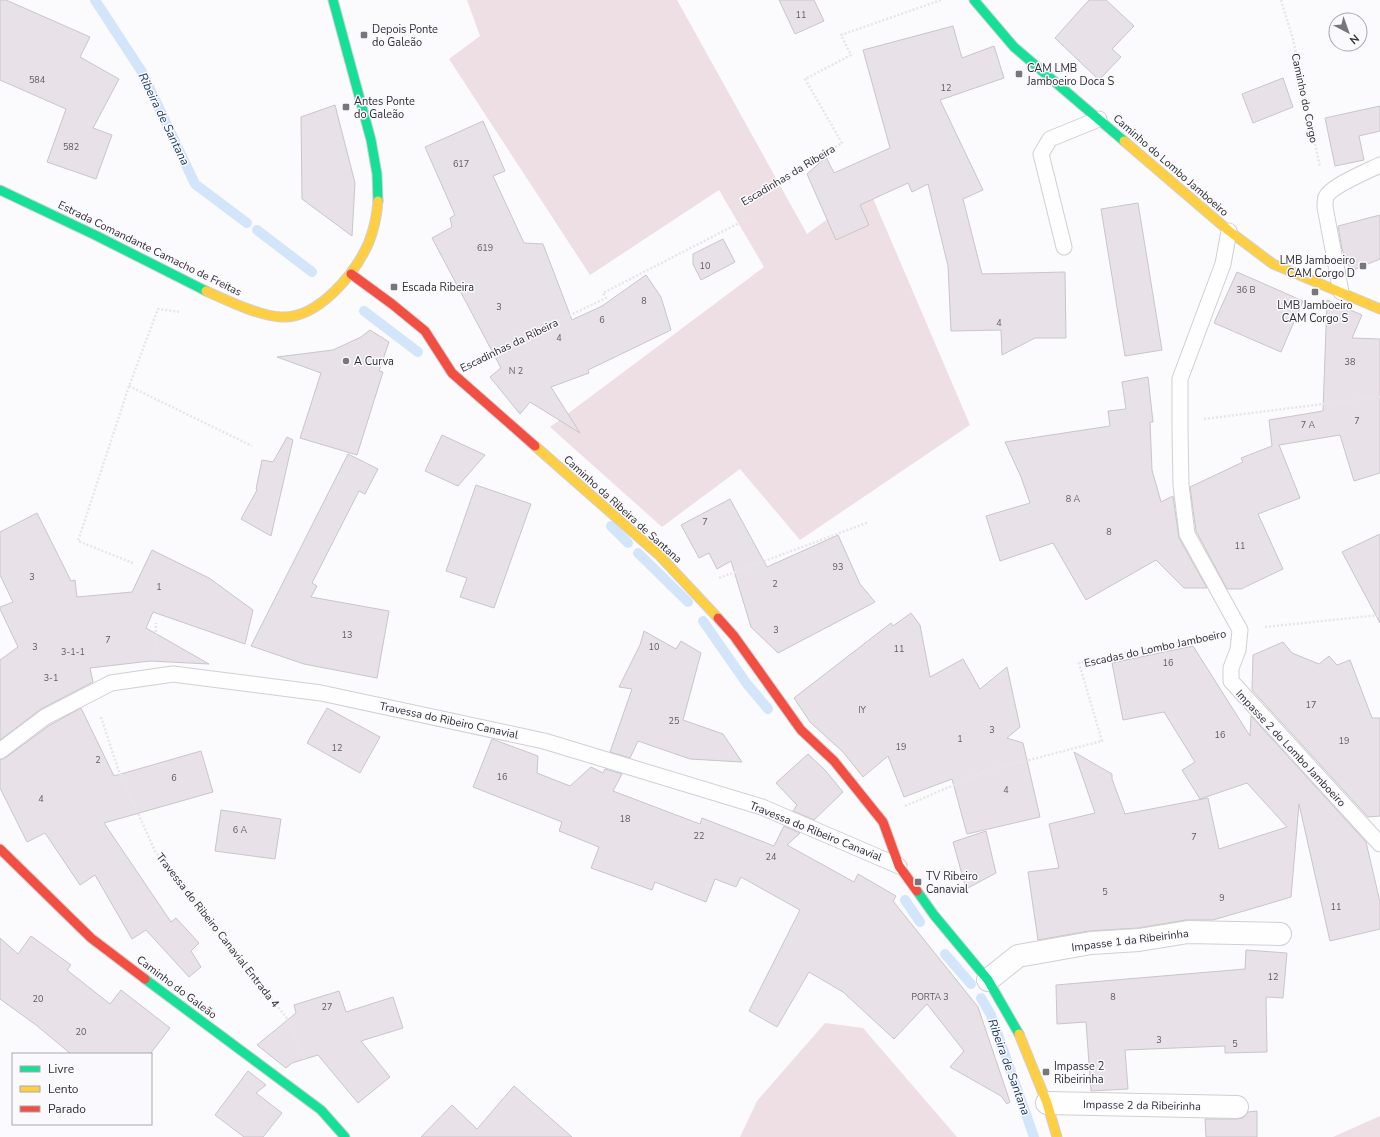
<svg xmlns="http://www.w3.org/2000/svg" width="1380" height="1137" viewBox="0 0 1380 1137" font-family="'Nunito Sans',sans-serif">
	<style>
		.green { fill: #eedfe5 }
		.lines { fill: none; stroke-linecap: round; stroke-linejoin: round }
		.stream { stroke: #d3e5fb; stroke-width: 10 }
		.building { fill: #e8e2e8; stroke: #c9c5c9 }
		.lane-casing { stroke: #d0cfd3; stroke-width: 17 }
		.street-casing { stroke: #d0cfd3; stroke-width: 24 }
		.fast-casing { stroke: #d0cfd3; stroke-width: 11 }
		.slow-casing { stroke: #d0cfd3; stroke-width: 11 }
		.jam-casing { stroke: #d0cfd3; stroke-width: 11 }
		.path { stroke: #e7e6e7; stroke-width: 2.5; stroke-dasharray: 2 2; stroke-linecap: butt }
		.lane { stroke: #fefeff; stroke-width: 15 }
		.street { stroke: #fefeff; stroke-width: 22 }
		.fast { stroke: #16e098; stroke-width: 9 }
		.slow { stroke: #ffcf43; stroke-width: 9 }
		.jam { stroke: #f24e42; stroke-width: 9 }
		.poi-dot { fill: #78757b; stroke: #faf9fd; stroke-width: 1.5 }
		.labels { text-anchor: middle; stroke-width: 3; stroke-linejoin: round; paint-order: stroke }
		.number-label { font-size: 9px; fill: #5f5b62 }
		.poi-label { font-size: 11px; fill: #312e35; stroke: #faf9fd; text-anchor: start }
		.street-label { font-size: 11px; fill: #312e35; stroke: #faf9fd }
		.water-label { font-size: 12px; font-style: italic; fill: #10355b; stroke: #faf9fd }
	</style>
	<rect width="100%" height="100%" fill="#fbfafc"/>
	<g class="green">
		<path d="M467,0H677L807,234L869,189L970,425L800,540L740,469L662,527L550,427L764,267L719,190L590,275L449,59L480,36Z"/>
		<path d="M825,1023L863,1028L957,1137H740L757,1101Z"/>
		<path d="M1380,1116V1137H1333Z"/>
	</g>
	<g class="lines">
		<g class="stream">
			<path d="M95,0L142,72L195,184L247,223"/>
			<path d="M257,230L312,272"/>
			<path d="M364,311L418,352"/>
			<path d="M611,526L628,543"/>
			<path d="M638,553L688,602"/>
			<path d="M703,621L747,684L768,709"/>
			<path d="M905,900L920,922"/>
			<path d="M945,954L971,984"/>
			<path d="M981,998L991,1015L1034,1137"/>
		</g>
	</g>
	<g class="building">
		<path d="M0,0H6L90,37L80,57L119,79L93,128L112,135L96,179L47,162L66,109L0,80Z"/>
		<path d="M779,0H814L824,21L795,34Z"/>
		<path d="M1089,0H1106L1134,26L1112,49L1121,57L1099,80L1055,38Z"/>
		<path d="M953,26L962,58L994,46L1004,78L940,100L983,190L963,199L982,274L1065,272L1066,338H1035L1002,355L1001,330L951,331L948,266L928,184L912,192L908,183L860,205L869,225L836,240L807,174L826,157L834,173L890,148L863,50Z"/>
		<path d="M1283,78L1293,107L1253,123L1242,94Z"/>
		<path d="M335,105L355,183L352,236L302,199L301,117Z"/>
		<path d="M1380,106V131L1359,136L1364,160L1335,166L1325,118Z"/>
		<path d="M483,121L505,171L493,176L524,243L543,244L572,320L602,306L646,275L661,297L671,330L588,370L589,373L551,387L580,433L530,402L520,414L490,377L501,368L432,238L452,227L450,218L455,215L425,147Z"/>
		<path d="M1138,203L1162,350L1125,356L1101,209Z"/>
		<path d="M1380,215V259L1351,271L1342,249L1338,226Z"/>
		<path d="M723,239L735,262L701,280L693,264V254Z"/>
		<path d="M1237,272L1303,301L1281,352L1214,323Z"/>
		<path d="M1327,300L1362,315L1352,338L1380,339V473L1354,481L1340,435L1279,445L1300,498L1258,514L1283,569L1241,589H1227L1196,531L1190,487L1243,462L1241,458L1272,446L1269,420L1323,411Z"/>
		<path d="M370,330L389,342L379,371L383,372L357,455L300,438L321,373L277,357L333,350L361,337Z"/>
		<path d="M1148,377L1153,422H1150L1152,470L1161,502L1173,496L1179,538L1207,588H1184L1156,560L1086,600L1053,543L1000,561L986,516L1030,503L1021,477L1005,442L1110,426L1108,411L1126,409L1122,382Z"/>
		<path d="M442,435L485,455L458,486L425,471Z"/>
		<path d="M287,437L293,440L271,536L241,519L257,490L256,489L262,460L273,462Z"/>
		<path d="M348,454L378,469L365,494L359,491L312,583L317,586L311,597L389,611L377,678L304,664L251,646Z"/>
		<path d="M476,485L531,504L494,608L460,597L467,578L446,571Z"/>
		<path d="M730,499L767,567L838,535L860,584L875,602L778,653L751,627L731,561L717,569L709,553L699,558L681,525Z"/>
		<path d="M37,513L71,581L75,580L77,597L132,592L152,550L209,578L253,610L245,644L153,612L146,628L209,664L150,661L90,668L93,682L41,709L0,740V660L18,647L0,609V607L13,602L0,575V532Z"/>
		<path d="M1380,534V623L1342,552Z"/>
		<path d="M911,613L920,625L930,677L963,659L980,689L1007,667L1020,727L1007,738L1023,743L1040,817L967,834L952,779L904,797L888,756L863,777L843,752L810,722L794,698L891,623L893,626Z"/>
		<path d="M644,631L676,649L681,641L701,653L683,720L723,734L742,762L690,759L638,741L630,758L610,752L632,689L619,687L640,645Z"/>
		<path d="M1283,642L1292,653L1319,664L1329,656L1337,665L1350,660L1372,718H1380V816L1368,817L1252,690L1253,655Z"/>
		<path d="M1193,646L1250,736L1251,716L1366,842L1380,902V929L1330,941L1299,804L1291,897L1261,906L1213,920H1186L1138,928L1089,931L1038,940L1028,872L1059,868L1049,824L1095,813L1074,752L1112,774V779L1125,814L1208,798L1219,849L1287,827L1247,783L1200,799L1182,770L1195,762L1164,712L1123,720L1112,663Z"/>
		<path d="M81,708L114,776L201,751L213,792L104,823L171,922L176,918L199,943L191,951L201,967L189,977L146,930L132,939L95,875L80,885L45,833L27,842L0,788V760L5,758L50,725Z"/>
		<path d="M327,708L380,737L360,773L307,743Z"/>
		<path d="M492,739L538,756L537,773L570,786L591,767L603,773L605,769L622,774L613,791L700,824L702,818L774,846L784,826L800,833L787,845L854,882L858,874L896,896L893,901L978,1007L1010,1102L1007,1104L1001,1096L950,1067L964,1051L927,1004L894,1039L843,992L809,972L777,1027L749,1011L800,910L741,877L736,887L715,879L706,902L655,882L652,890L591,868L599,847L559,831L562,822L473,787Z"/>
		<path d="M808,754L825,770L843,792L814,820L793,811L797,805L776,783Z"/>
		<path d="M221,810L281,819L275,859L215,851Z"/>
		<path d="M986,831L996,873L966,889L953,842Z"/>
		<path d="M31,936L71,965L67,970L110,1004L121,990L170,1028L150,1054H71L36,1025L0,999V938L18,954Z"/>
		<path d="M1246,950L1287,953L1283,998L1266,997L1267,1052L1225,1053V1046L1125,1050L1128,1089L1091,1091L1086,1022L1057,1024L1056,985L1245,969Z"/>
		<path d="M339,991L346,1012L393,997L403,1028L361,1041L390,1077L358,1103L318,1055L292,1063L286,1068L257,1045L296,1013L294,1005Z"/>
		<path d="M248,1071L266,1085L256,1093L282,1113L263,1137H244L215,1115Z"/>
		<path d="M514,1086L572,1137H421L452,1105L477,1129Z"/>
		<path d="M1257,1111V1137H1206L1205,1119H1237L1243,1118L1248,1112Z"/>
	</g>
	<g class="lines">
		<g class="lane-casing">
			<g id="lane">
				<path d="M1229,231L1223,264L1180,379V430L1181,485L1187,534L1240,630L1238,650L1231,668V681L1380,844"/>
				<path d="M1064,247L1041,154L1050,139L1099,119"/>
				<path d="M1341,292L1325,207C1325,204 1325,200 1326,197C1331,186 1368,171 1380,165"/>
				<path d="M0,751L45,717L111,683L173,674L321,693L544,741L762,807L899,866"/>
			</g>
		</g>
		<g class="street-casing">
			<g id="street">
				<path d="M988,980L1018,956L1091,943L1139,940L1188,932L1280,934"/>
				<path d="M1047,1103L1237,1107"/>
			</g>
		</g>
		<g class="fast-casing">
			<g id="fast">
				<path d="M333,0L371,140L377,174L378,201"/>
				<path d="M974,0L1014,47L1124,141"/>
				<path d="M0,190L95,235L206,291"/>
				<path d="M917,891L934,915L988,980L1019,1034"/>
				<path d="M145,979L321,1110L345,1137"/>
			</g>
		</g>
		<g class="slow-casing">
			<g id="slow">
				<path d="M1124,141L1229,231L1273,264L1380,309"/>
				<path d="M206,291C226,300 259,316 281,317C318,319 355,274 369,242C374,229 377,215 378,201"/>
				<path d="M535,446L659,555L718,618"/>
				<path d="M1019,1034L1047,1103L1057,1137"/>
			</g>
		</g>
		<g class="jam-casing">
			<g id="jam">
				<path d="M351,274L392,304L425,331L452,373L535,446"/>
				<path d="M718,618L734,636L801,730L834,761L883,822L899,866L917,891"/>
				<path d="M0,849L91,938L145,979"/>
			</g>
		</g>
		<g class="path">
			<path d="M1281,0L1293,39L1320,167"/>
			<path d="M479,359L606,298L603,293L745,220L738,205L842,143L805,79L851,55L841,35L941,0"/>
			<path d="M129,386L252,446"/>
			<path d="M1204,419L1380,397"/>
			<path d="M133,563L78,541L129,386L158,309L181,312"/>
			<path d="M719,578L869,522"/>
			<path d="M1265,627L1380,615"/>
			<path d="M155,652L156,623"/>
			<path d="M101,717L118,769L155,851L286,1017L305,1061"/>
			<path d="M905,806L987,771L1102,741L1079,663L1215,635"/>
		</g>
		<use href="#lane" class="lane"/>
		<use href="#street" class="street"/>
		<use href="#fast" class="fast"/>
		<use href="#slow" class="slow"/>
		<use href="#jam" class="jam"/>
	</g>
	<g class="poi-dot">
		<rect x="360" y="31" width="8" height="8" rx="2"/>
		<rect x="1015" y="70" width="8" height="8" rx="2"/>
		<rect x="342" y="103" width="8" height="8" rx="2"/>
		<rect x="1359" y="262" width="8" height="8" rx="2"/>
		<rect x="390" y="283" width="8" height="8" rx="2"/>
		<rect x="1311" y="288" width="8" height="8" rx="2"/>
		<circle cx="346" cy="361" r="4"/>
		<rect x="914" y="878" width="8" height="8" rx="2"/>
		<rect x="1042" y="1068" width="8" height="8" rx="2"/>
	</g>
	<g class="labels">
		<g class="number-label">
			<text x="801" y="18">11</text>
			<text x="37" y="83">584</text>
			<text x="946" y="91">12</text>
			<text x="71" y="150">582</text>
			<text x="461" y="167">617</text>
			<text x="485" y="251">619</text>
			<text x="705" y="269">10</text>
			<text x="1246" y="293">36 B</text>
			<text x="644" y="304">8</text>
			<text x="499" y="310">3</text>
			<text x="602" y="323">6</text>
			<text x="999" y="326">4</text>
			<text x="559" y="341">4</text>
			<text x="1350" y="365">38</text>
			<text x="516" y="374">N 2</text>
			<text x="1357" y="424">7</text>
			<text x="1308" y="428">7 A</text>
			<text x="1073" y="502">8 A</text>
			<text x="705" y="525">7</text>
			<text x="1109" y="535">8</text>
			<text x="1240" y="549">11</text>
			<text x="838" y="570">93</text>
			<text x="32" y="580">3</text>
			<text x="775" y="587">2</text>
			<text x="159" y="590">1</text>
			<text x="776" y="633">3</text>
			<text x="347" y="638">13</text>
			<text x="108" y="643">7</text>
			<text x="35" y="650">3</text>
			<text x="654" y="650">10</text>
			<text x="899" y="652">11</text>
			<text x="73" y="655">3-1-1</text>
			<text x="1168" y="666">16</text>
			<text x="51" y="681">3-1</text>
			<text x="1311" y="708">17</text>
			<text x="862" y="713">IY</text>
			<text x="674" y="724">25</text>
			<text x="992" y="733">3</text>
			<text x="1220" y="738">16</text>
			<text x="960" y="742">1</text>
			<text x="1344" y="744">19</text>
			<text x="901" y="750">19</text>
			<text x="337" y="751">12</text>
			<text x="98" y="763">2</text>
			<text x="502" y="780">16</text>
			<text x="174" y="781">6</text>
			<text x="1006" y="793">4</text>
			<text x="41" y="802">4</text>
			<text x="625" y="822">18</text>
			<text x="240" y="833">6 A</text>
			<text x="699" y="839">22</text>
			<text x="1194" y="840">7</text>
			<text x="771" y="860">24</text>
			<text x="1105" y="895">5</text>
			<text x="1222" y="901">9</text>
			<text x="1336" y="910">11</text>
			<text x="1273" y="980">12</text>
			<text x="930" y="1000">PORTA 3</text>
			<text x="1113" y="1000">8</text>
			<text x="38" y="1002">20</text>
			<text x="327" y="1010">27</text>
			<text x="81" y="1035">20</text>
			<text x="1159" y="1043">3</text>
			<text x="1235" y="1047">5</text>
		</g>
		<g class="poi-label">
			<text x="372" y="33">Depois Ponte<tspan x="372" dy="13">do Galeão</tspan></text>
			<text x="1027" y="72">CAM LMB<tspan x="1027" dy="13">Jamboeiro Doca S</tspan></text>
			<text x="354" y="105">Antes Ponte<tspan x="354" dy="13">do Galeão</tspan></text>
			<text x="1355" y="264" text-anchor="end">LMB Jamboeiro<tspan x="1355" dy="13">CAM Corgo D</tspan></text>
			<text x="402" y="291">Escada Ribeira</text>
			<text x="1315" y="309" text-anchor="middle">LMB Jamboeiro<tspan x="1315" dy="13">CAM Corgo S</tspan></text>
			<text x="354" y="365">A Curva</text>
			<text x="926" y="880">TV Ribeiro<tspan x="926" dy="13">Canavial</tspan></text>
			<text x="1054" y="1070">Impasse 2<tspan x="1054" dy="13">Ribeirinha</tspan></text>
		</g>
		<g class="street-label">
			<text transform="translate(1305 98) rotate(78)" y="4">Caminho do Corgo</text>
			<text transform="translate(1171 165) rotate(41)" y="4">Caminho do Lombo Jamboeiro</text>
			<text transform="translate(788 175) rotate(-31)" y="4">Escadinhas da Ribeira</text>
			<text transform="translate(150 248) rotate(26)" y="4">Estrada Comandante Camacho de Freitas</text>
			<text transform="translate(509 345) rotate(-26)" y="4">Escadinhas da Ribeira</text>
			<text transform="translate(623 509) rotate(42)" y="4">Caminho da Ribeira de Santana</text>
			<text transform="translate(1155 648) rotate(-12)" y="4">Escadas do Lombo Jamboeiro</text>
			<text transform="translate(449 720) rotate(12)" y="4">Travessa do Ribeiro Canavial</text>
			<text transform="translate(1291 748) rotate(47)" y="4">Impasse 2 do Lombo Jamboeiro</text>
			<text transform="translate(816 831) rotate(22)" y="4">Travessa do Ribeiro Canavial</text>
			<text transform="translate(218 930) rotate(52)" y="4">Travessa do Ribeiro Canavial Entrada 4</text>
			<text transform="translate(1130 940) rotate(-7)" y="4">Impasse 1 da Ribeirinha</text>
			<text transform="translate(177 987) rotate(37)" y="4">Caminho do Galeão</text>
			<text transform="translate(1142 1105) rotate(1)" y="4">Impasse 2 da Ribeirinha</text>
		</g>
		<g class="water-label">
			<text transform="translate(164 119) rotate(64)" y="4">Ribeira de Santana</text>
			<text transform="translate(1009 1067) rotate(70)" y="4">Ribeira de Santana</text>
		</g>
	</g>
	<rect x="12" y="1053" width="140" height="72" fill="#faf9fd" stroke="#aaa8ad"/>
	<rect x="20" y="1066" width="20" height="6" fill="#16e098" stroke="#aaa8ad"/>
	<text x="48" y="1073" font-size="12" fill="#312e35">Livre</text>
	<rect x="20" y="1086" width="20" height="6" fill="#ffcf43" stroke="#aaa8ad"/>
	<text x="48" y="1093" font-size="12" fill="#312e35">Lento</text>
	<rect x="20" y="1106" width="20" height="6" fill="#f24e42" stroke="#aaa8ad"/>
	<text x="48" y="1113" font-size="12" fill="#312e35">Parado</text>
	<g transform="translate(1348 32) rotate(139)"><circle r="19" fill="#faf9fd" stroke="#aaa8ad"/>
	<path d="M0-3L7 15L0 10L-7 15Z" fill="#78757b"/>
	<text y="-6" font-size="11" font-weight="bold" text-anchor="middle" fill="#312e35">N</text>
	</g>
</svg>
